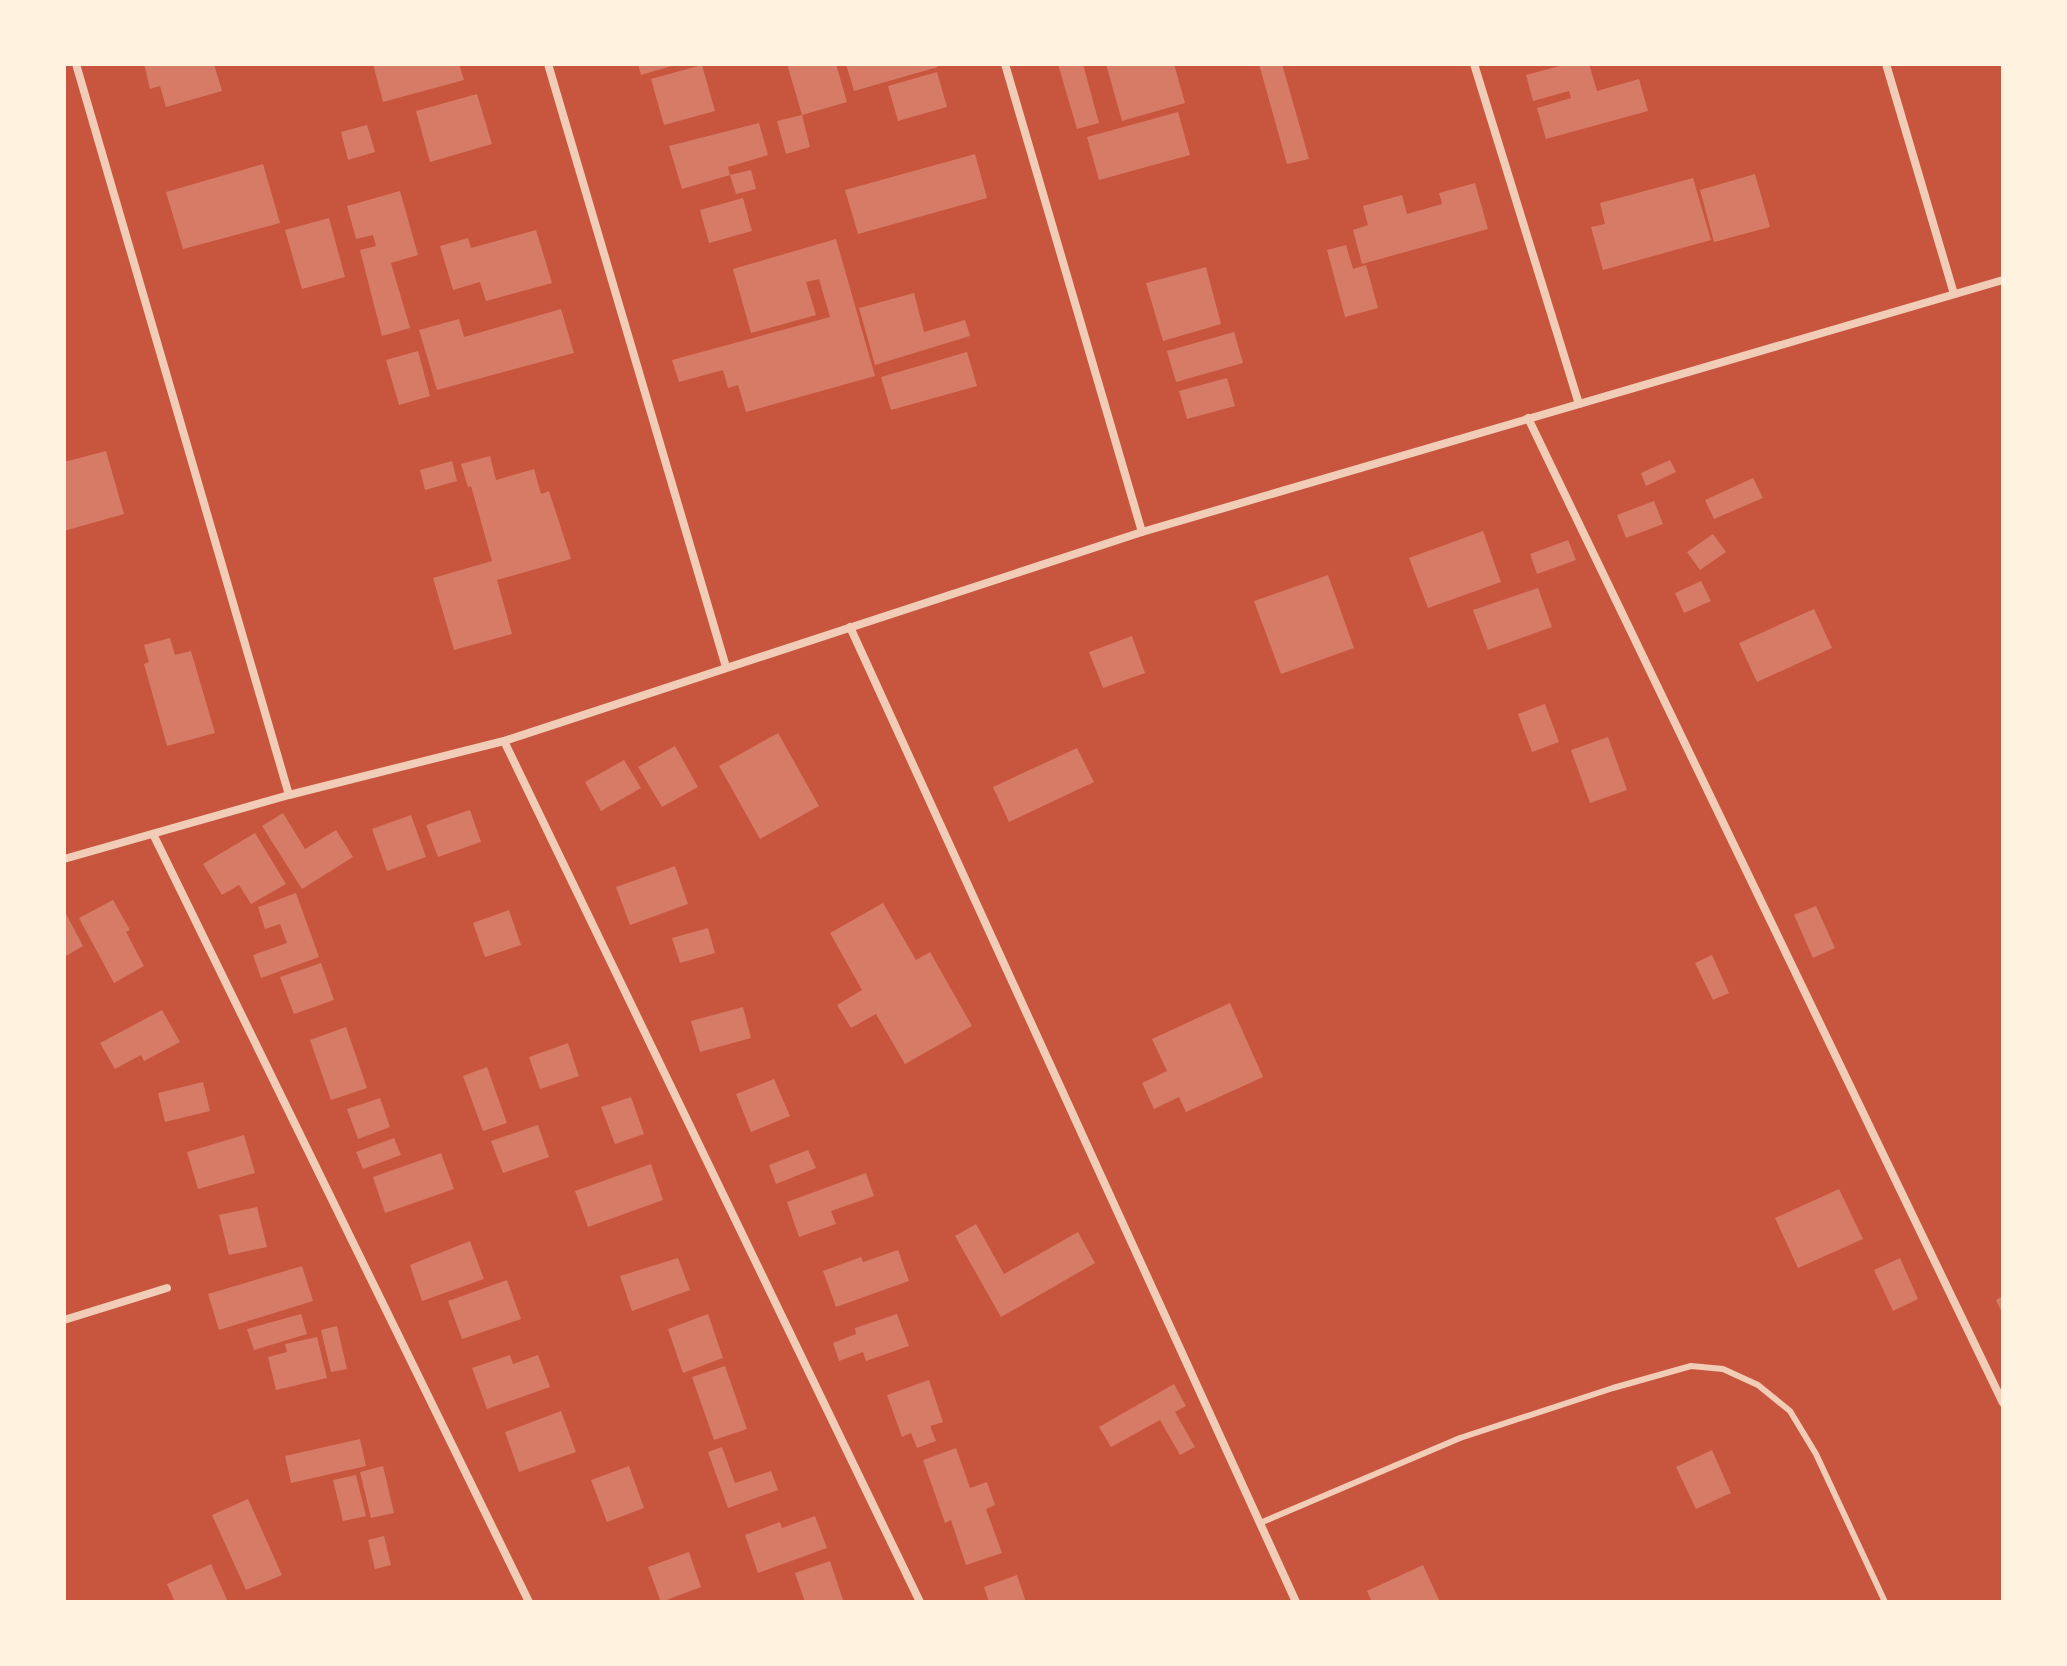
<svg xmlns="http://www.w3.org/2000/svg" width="2067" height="1666" viewBox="0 0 2067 1666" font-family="'Noto Serif',serif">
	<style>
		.building { fill: #d67c66 }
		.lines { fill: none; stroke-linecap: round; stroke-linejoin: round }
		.service { stroke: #f1ccb7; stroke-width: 6 }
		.minor { stroke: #f1ccb7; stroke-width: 8 }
	</style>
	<rect width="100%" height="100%" fill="#c8553d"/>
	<g class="building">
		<path d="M144,64H214L222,91L166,107L160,86L150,89Z"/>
		<path d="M373,64H459L464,80L383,102Z"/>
		<path d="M638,64H675V65L641,75Z"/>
		<path d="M787,64H836L847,102L802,115Z"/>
		<path d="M846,64H937L938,67L854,91Z"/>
		<path d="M1058,64H1083L1099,123L1077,129Z"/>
		<path d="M1106,64H1174L1185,103L1122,121Z"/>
		<path d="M1259,64H1282L1309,159L1287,164Z"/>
		<path d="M1567,64H1589L1597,91L1639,79L1648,111L1546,139L1537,108L1571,98L1569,91L1533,101L1526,75Z"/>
		<path d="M702,65L715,111L664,125L651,79Z"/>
		<path d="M937,72L947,107L898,121L888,86Z"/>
		<path d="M477,94L492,144L430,162L416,111Z"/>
		<path d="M1178,112L1190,155L1099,180L1087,137Z"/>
		<path d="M802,115L810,147L786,154L777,121Z"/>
		<path d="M759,123L768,155L728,167L730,175L682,189L669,146Z"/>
		<path d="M367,125L375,152L348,160L341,132Z"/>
		<path d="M975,154L987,198L858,234L845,190Z"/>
		<path d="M263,164L280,223L183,249L166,192Z"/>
		<path d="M751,170L756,189L736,194L730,175Z"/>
		<path d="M1755,174L1770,227L1714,242L1700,190Z"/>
		<path d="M1693,178L1711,240L1603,270L1591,227L1605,224L1600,203Z"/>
		<path d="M1475,183L1488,229L1362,264L1353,230L1368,225L1363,206L1402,195L1407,214L1442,204L1439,193Z"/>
		<path d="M400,191L418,255L391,263L410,328L382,336L360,250L376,246L373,235L356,239L347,206Z"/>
		<path d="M743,198L752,231L709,243L700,210Z"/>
		<path d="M329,218L345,277L302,289L285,230Z"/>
		<path d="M536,230L552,283L486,301L480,282L453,290L440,246L468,238L471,248Z"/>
		<path d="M836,239L875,376L746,412L738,385L728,388L723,370L679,382L672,360L830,317L819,279L806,282L816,315L751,333L733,269Z"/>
		<path d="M1346,245L1353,269L1366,265L1378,308L1345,317L1327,250Z"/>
		<path d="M1206,267L1221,324L1163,341L1146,283Z"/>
		<path d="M914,293L924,332L965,320L970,336L875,365L859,308Z"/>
		<path d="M561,309L574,353L437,390L419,330L459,319L464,337Z"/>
		<path d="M1234,332L1243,363L1176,382L1167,351Z"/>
		<path d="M418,351L430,396L399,405L386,360Z"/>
		<path d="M967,352L977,386L891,410L881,377Z"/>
		<path d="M1227,378L1235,406L1187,419L1179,391Z"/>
		<path d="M106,451L124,514L64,531V462Z"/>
		<path d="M490,456L496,480L534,469L541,494L549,491L571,559L497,580L512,634L454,650L433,578L492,561L471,486L468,487L461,464Z"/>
		<path d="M1670,460L1676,472L1646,486L1641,473Z"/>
		<path d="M452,461L457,481L425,490L420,470Z"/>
		<path d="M1753,478L1763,498L1714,519L1705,500Z"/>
		<path d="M1654,501L1663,524L1626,538L1617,515Z"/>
		<path d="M1483,531L1501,582L1428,608L1409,558Z"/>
		<path d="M1713,534L1726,552L1700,570L1687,552Z"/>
		<path d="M1568,540L1576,560L1537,574L1530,554Z"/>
		<path d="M1328,575L1354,648L1281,674L1254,601Z"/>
		<path d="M1701,581L1711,601L1684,613L1675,593Z"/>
		<path d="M1538,588L1552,627L1488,650L1473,610Z"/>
		<path d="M1814,609L1832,648L1757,682L1739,643Z"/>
		<path d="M1132,636L1145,673L1103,688L1089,652Z"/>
		<path d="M170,638L175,655L191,651L215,733L167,746L144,664L149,662L144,645Z"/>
		<path d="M1545,704L1559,742L1532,752L1518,714Z"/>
		<path d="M778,733L819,806L760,839L719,766Z"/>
		<path d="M1608,737L1627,790L1590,803L1571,750Z"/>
		<path d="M675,746L698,787L662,807L638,767Z"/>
		<path d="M1077,748L1094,782L1009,822L993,787Z"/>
		<path d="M624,760L641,788L601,811L585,782Z"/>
		<path d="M470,810L481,842L438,857L426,825Z"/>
		<path d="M283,813L305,849L336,830L353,857L302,889L262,826Z"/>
		<path d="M411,815L426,857L387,871L372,829Z"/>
		<path d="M255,833L286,884L251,904L239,885L222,895L203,864Z"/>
		<path d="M675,866L688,904L630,925L616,887Z"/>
		<path d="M296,893L319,957L261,978L253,955L287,943L280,924L265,929L258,907Z"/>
		<path d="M113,900L130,930L126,932L144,966L114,983L79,918Z"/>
		<path d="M883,903L916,960L930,952L972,1026L905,1064L876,1014L851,1028L837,1005L862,990L830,933Z"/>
		<path d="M1816,906L1835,948L1813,958L1794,915Z"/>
		<path d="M64,910L83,946L64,957Z"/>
		<path d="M509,910L521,945L485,957L473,923Z"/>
		<path d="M708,928L715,953L680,963L672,938Z"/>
		<path d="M1712,955L1729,993L1713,1000L1695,963Z"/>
		<path d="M321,963L334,1000L294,1014L280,977Z"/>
		<path d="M1230,1003L1263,1077L1186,1112L1179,1097L1154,1109L1142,1083L1167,1071L1152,1039Z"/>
		<path d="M743,1007L751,1038L700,1052L691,1021Z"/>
		<path d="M162,1010L180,1042L144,1061L141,1055L115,1069L100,1043Z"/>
		<path d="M346,1027L367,1088L331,1100L310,1040Z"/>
		<path d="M568,1043L579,1076L540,1089L529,1057Z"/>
		<path d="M487,1067L507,1123L483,1131L463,1076Z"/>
		<path d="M774,1079L790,1116L751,1132L736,1094Z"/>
		<path d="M203,1082L210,1111L165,1122L158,1093Z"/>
		<path d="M631,1097L644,1134L615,1144L601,1107Z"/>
		<path d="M380,1098L390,1127L358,1139L347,1109Z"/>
		<path d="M538,1125L549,1157L503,1173L491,1141Z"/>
		<path d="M244,1135L255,1173L198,1189L187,1152Z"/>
		<path d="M394,1138L401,1155L363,1169L356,1152Z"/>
		<path d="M808,1150L816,1168L776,1184L769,1165Z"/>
		<path d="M441,1153L454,1189L385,1213L373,1177Z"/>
		<path d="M651,1164L663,1200L588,1227L575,1191Z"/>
		<path d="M866,1173L874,1196L831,1211L836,1224L799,1237L787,1202Z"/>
		<path d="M1839,1189L1863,1239L1798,1268L1775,1218Z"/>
		<path d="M257,1207L267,1247L229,1255L219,1215Z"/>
		<path d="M976,1224L1004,1274L1078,1232L1095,1263L1001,1317L955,1236Z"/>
		<path d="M470,1241L484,1279L422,1301L410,1265Z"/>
		<path d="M898,1250L909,1281L836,1307L823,1271L861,1257L863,1262Z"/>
		<path d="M678,1258L690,1290L632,1311L620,1276Z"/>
		<path d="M1900,1258L1918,1299L1893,1311L1874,1270Z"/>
		<path d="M302,1266L313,1301L219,1330L208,1294Z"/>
		<path d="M507,1280L521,1319L462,1339L448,1301Z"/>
		<path d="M2003,1296V1315L1996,1300Z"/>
		<path d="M301,1314L307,1334L254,1350L247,1329Z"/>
		<path d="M708,1314L723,1358L683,1373L668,1329Z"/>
		<path d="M897,1314L909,1346L866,1361L863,1352L839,1361L833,1343L856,1334L855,1328Z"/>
		<path d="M337,1326L347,1369L331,1372L321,1330Z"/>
		<path d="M317,1337L327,1378L276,1390L268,1357L287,1352L285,1344Z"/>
		<path d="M510,1355L513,1364L538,1355L550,1387L487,1409L472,1368Z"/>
		<path d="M725,1366L747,1429L714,1440L692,1377Z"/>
		<path d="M929,1380L943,1422L930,1426L936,1441L917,1448L911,1433L902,1437L887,1395Z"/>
		<path d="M1174,1384L1186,1406L1175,1412L1195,1447L1180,1455L1160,1420L1111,1447L1099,1427Z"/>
		<path d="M561,1411L576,1452L519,1472L505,1432Z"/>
		<path d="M360,1439L366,1466L291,1483L285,1456Z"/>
		<path d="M722,1447L735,1483L771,1471L778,1490L728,1508L708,1452Z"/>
		<path d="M956,1448L970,1488L987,1482L995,1505L986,1509L1002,1553L966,1565L951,1520L945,1523L923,1460Z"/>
		<path d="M1712,1450L1731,1493L1696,1509L1676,1467Z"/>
		<path d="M383,1466L394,1513L371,1518L360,1472Z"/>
		<path d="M629,1466L644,1508L607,1522L591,1480Z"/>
		<path d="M356,1475L366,1516L343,1521L333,1480Z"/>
		<path d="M248,1499L282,1575L246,1590L212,1515Z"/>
		<path d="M815,1516L827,1548L758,1573L745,1535L780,1522L782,1528Z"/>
		<path d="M384,1536L391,1565L375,1569L368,1540Z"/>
		<path d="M689,1552L701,1587L661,1602L648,1567Z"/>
		<path d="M830,1561L843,1600L805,1602L795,1573Z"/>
		<path d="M211,1564L228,1602H175L167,1584Z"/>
		<path d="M1423,1565L1440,1602H1372L1367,1591Z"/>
		<path d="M1017,1575L1026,1602H989L984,1587Z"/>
	</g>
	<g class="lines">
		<path class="service" d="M1260,1523L1460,1438L1613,1388L1691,1366L1723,1369L1758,1385L1790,1411L1816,1454L1885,1602"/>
		<g class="minor">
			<path d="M76,64L289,795"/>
			<path d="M548,64L726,667"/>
			<path d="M1005,64L1142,532"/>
			<path d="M1474,64L1579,404"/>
			<path d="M1886,64L1954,294"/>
			<path d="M1528,418L2003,1403"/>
			<path d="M850,627L1296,1602"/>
			<path d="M504,741L920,1602"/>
			<path d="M153,834L529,1602"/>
			<path d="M64,859L289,795L504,741L1142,532L2003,280"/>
			<path d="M64,1320L167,1288"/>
		</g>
	</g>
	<rect width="2067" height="1666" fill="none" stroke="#fff3e0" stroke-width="132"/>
</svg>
